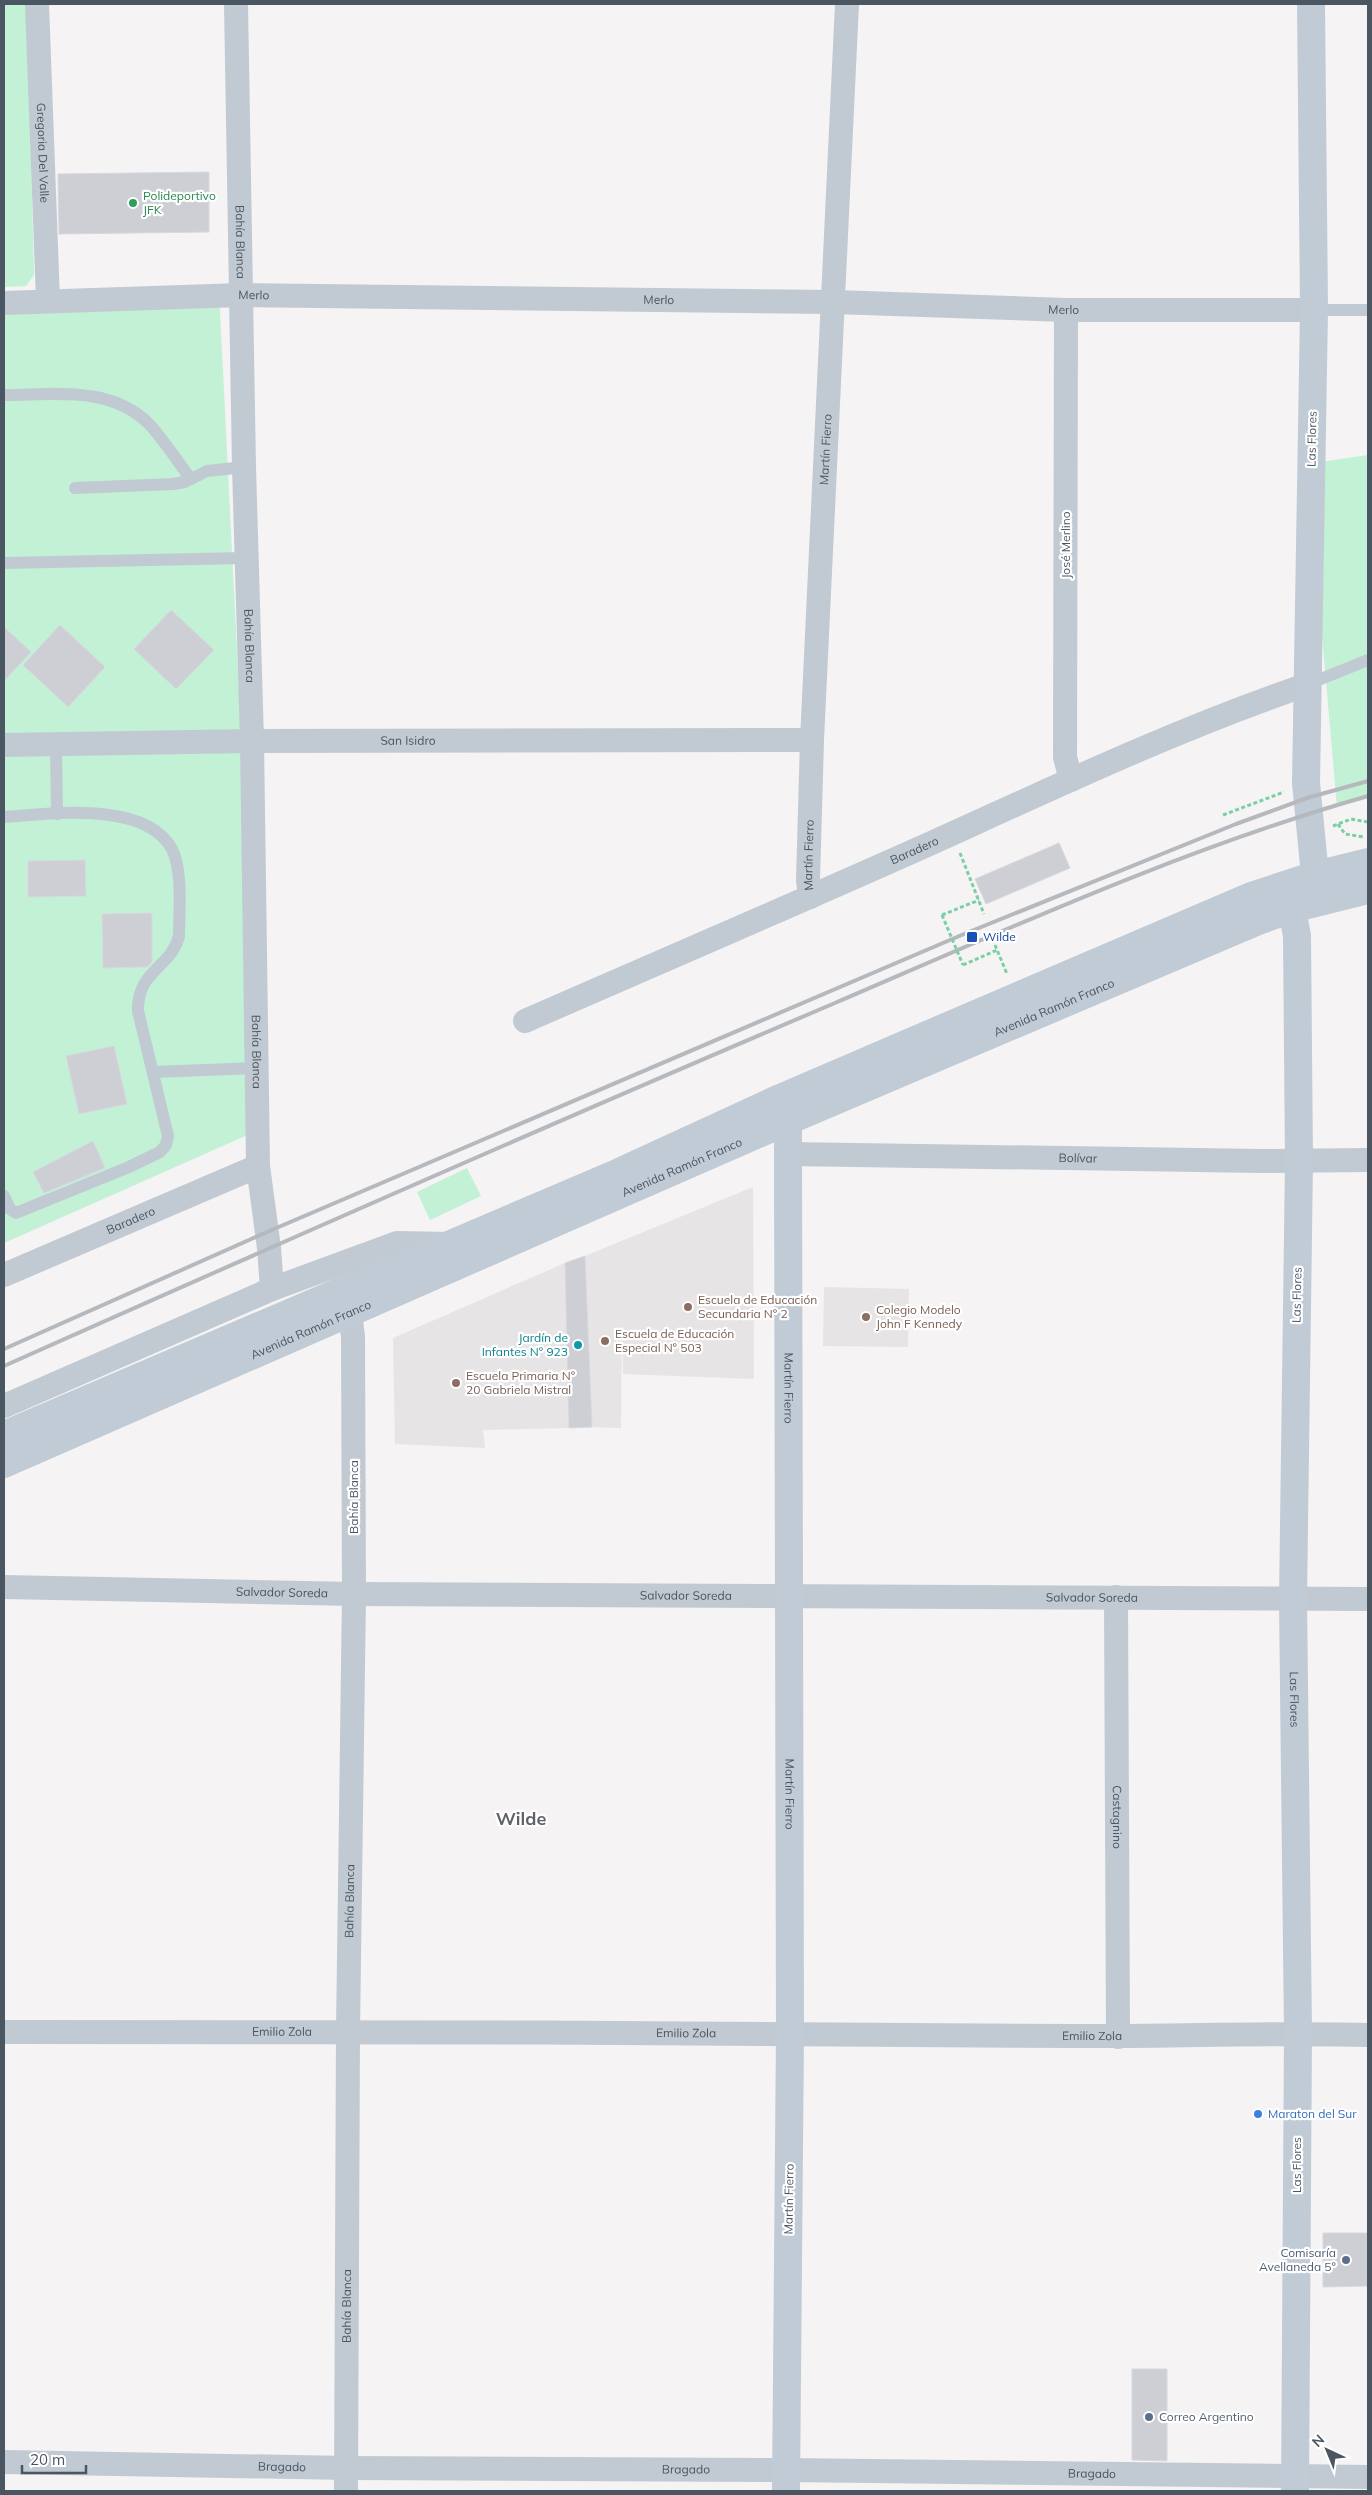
<svg xmlns="http://www.w3.org/2000/svg" width="1372" height="2495" viewBox="0 0 1372 2495" font-family="Mulish,sans-serif">
	<style>
		.education { fill: #e6e4e5 }
		.green { fill: #c3f1d5 }
		.building { fill: #cdcfd5; stroke: #d7d9de }
		.lines { fill: none; stroke-linecap: round; stroke-linejoin: round }
		.path { stroke: #7ad0a6; stroke-width: 3; stroke-dasharray: 4 2.5; stroke-linecap: butt }
		.lane { stroke: #c1cad2; stroke-width: 12 }
		.street { stroke: #c1cad2; stroke-width: 24 }
		.secondary { stroke: #c1cbd6; stroke-width: 28 }
		.rail { stroke: #b5b8bd; stroke-width: 4 }
		.path-bridge { stroke: #7ad0a6; stroke-width: 3; stroke-dasharray: 4 2.5; stroke-linecap: butt }
		.leisure-dot { fill: #2e9e5b; stroke: #fff; stroke-width: 2 }
		.transit-dot { fill: #1a4fb4; stroke: #fff; stroke-width: 2 }
		.education-dot { fill: #8d6e63; stroke: #fff; stroke-width: 2 }
		.culture-dot { fill: #0f9aa8; stroke: #fff; stroke-width: 2 }
		.shop-dot { fill: #3f7fe0; stroke: #fff; stroke-width: 2 }
		.service-dot { fill: #5c6f8a; stroke: #fff; stroke-width: 2 }
		.labels { text-anchor: middle; stroke-width: 4.5; stroke-linejoin: round; paint-order: stroke }
		.street-label { font-size: 12px; fill: #4a5661; stroke: #fff }
		.leisure-label { font-size: 12px; fill: #27864d; stroke: #fff; text-anchor: start }
		.transit-label { font-size: 12px; fill: #164399; stroke: #fff; text-anchor: start }
		.education-label { font-size: 12px; fill: #785e54; stroke: #fff; text-anchor: start }
		.culture-label { font-size: 12px; fill: #0d838f; stroke: #fff; text-anchor: end }
		.shop-label { font-size: 12px; fill: #366cbe; stroke: #fff; text-anchor: start }
		.service-label { font-size: 12px; fill: #4e5e75; stroke: #fff; text-anchor: end }
		.district-label { font-size: 18px; font-weight: bold; fill: #5f6368; stroke: #fff }
	</style>
	<rect width="100%" height="100%" fill="#f5f3f3"/>
	<g class="education">
		<path d="M753,1187L754,1379L623,1374L622,1314L621,1428L592,1427L585,1256Z"/>
		<path d="M565,1263L569,1428L483,1430L485,1448L395,1444L393,1338Z"/>
		<path d="M824,1287L909,1289L908,1347L823,1346Z"/>
	</g>
	<g class="green">
		<path d="M4,4H27L34,275L26,286L4,287Z"/>
		<path d="M219,292L261,1129L4,1243V299Z"/>
		<path d="M1368,455V798L1337,807L1307,464Z"/>
		<path d="M467,1168L481,1196L430,1220L417,1192Z"/>
	</g>
	<g class="building">
		<path d="M209,172V232L59,234L58,174Z"/>
		<path d="M171,610L214,650L176,689L134,649Z"/>
		<path d="M60,625L105,667L68,707L23,665Z"/>
		<path d="M4,627L31,652L4,681Z"/>
		<path d="M1059,843L1070,868L986,904L975,879Z"/>
		<path d="M85,860L86,896L28,897V861Z"/>
		<path d="M152,913V962L147,967L103,968L102,914Z"/>
		<path d="M114,1046L127,1104L79,1114L66,1056Z"/>
		<path d="M93,1141L105,1168L44,1193L33,1172Z"/>
		<path d="M585,1256L592,1427L569,1428L565,1263Z"/>
		<path d="M1323,2233H1368V2286L1323,2287Z"/>
		<path d="M1132,2369H1167V2461L1132,2460Z"/>
	</g>
	<g class="lines">
		<g class="path">
			<path d="M1223,815L1284,792"/>
			<path d="M1338,824L1345,834L1364,837"/>
			<path d="M1333,826L1351,819L1368,822"/>
			<path d="M960,853L984,914"/>
			<path d="M942,915L979,900"/>
			<path d="M995,945L1007,974"/>
			<path d="M963,965L997,950"/>
		</g>
		<g class="lane">
			<path d="M1314,310H1368"/>
			<path d="M4,395C53,395 110,385 149,424C164,440 177,461 191,479"/>
			<path d="M75,488L173,484L185,482L207,471L244,467"/>
			<path d="M4,563L246,558"/>
			<path d="M1306,685L1368,660"/>
			<path d="M56,745L57,814"/>
			<path d="M4,817C50,814 145,800 172,849C183,871 179,912 179,936C171,968 137,970 138,1011L168,1136L166,1145L160,1152L129,1167L16,1213L10,1209L4,1196"/>
			<path d="M153,1072L256,1068"/>
		</g>
		<g class="street">
			<path id="s1" d="M37,4L48,301"/>
			<path id="s2" d="M236,4L244,467L252,741L258,1166L269,1248L272,1289"/>
			<path id="s3" d="M4,303L241,295L835,302L1066,310H1314"/>
			<path d="M1066,310L1065,757L1071,780"/>
			<path id="s4" d="M4,745L252,741L812,740"/>
			<path id="s5" d="M810,897L808,880L812,740L847,4"/>
			<path id="s6" d="M525,1021C662,961 800,902 936,841C1057,786 1180,728 1306,685"/>
			<path id="s7" d="M788,1154L1262,1161L1368,1160"/>
			<path id="s8" d="M4,1275L258,1166"/>
			<path d="M4,1406L272,1289L397,1243L451,1244"/>
			<path id="s9" d="M4,1587L354,1594L1368,1599"/>
			<path id="s10" d="M1116,1597L1118,2037"/>
			<path id="s11" d="M4,2032C360,2031 717,2033 1073,2036C1172,2037 1270,2032 1368,2035"/>
			<path id="s12" d="M4,2462L347,2468L786,2470L1368,2477"/>
			<path id="s13" d="M346,2491L348,2031L354,1594L353,1337L350,1312"/>
		</g>
		<g class="secondary">
			<path d="M1311,4L1314,310L1306,783L1315,875"/>
			<path id="s14" d="M1292,909L1297,936L1299,1161L1293,1600L1298,2033L1295,2491"/>
			<path id="s15" d="M783,1107L788,1121V1154L790,2033L786,2491"/>
			<path d="M4,1435L617,1173L780,1098L1251,896L1315,875L1368,862"/>
			<path id="s16" d="M4,1464L788,1121L1258,921L1292,909L1368,890"/>
		</g>
		<g class="rail">
			<path d="M4,1349L267,1232L964,934L1236,824L1307,798L1368,781"/>
			<path d="M4,1366C280,1243 557,1121 835,1003C1010,928 1185,848 1368,796"/>
		</g>
		<path class="path-bridge" d="M942,915L963,965"/>
	</g>
	<circle class="leisure-dot" cx="133" cy="203" r="5"/>
	<rect class="transit-dot" x="966" y="931" width="12" height="12" rx="2.5"/>
	<g class="education-dot">
		<circle cx="688" cy="1307" r="5"/>
		<circle cx="866" cy="1317" r="5"/>
		<circle cx="605" cy="1341" r="5"/>
		<circle cx="456" cy="1383" r="5"/>
	</g>
	<circle class="culture-dot" cx="578" cy="1345" r="5"/>
	<circle class="shop-dot" cx="1258" cy="2114" r="5"/>
	<g class="service-dot">
		<circle cx="1346" cy="2260" r="5"/>
		<circle cx="1149" cy="2417" r="5"/>
	</g>
	<g class="labels">
		<g class="street-label">
			<text dy="4" stroke="none"><textPath href="#s1" startOffset="149">Gregoria Del Valle</textPath></text>
			<text dy="4" stroke="none"><textPath href="#s2" startOffset="238">Bahía Blanca</textPath></text>
			<text dy="4" stroke="none"><textPath href="#s3" startOffset="250">Merlo</textPath></text>
			<text dy="4" stroke="none"><textPath href="#s3" startOffset="655">Merlo</textPath></text>
			<text dy="4" stroke="none"><textPath href="#s3" startOffset="1060">Merlo</textPath></text>
			<text transform="translate(1312 439) rotate(-89)" y="4">Las Flores</text>
			<text dy="4" stroke="none"><textPath href="#s5" startOffset="448">Martín Fierro</textPath></text>
			<text transform="translate(1066 545) rotate(-90)" y="4">José Merlino</text>
			<text dy="4" stroke="none"><textPath href="#s2" startOffset="642">Bahía Blanca</textPath></text>
			<text dy="4" stroke="none"><textPath href="#s4" startOffset="404">San Isidro</textPath></text>
			<text dy="4" stroke="none"><textPath href="#s6" startOffset="425">Baradero</textPath></text>
			<text dy="4" stroke="none"><textPath href="#s5" startOffset="42">Martín Fierro</textPath></text>
			<text dy="4" stroke="none"><textPath href="#s16" startOffset="1145">Avenida Ramón Franco</textPath></text>
			<text dy="4" stroke="none"><textPath href="#s2" startOffset="1048">Bahía Blanca</textPath></text>
			<text dy="4" stroke="none"><textPath href="#s7" startOffset="290">Bolívar</textPath></text>
			<text dy="4" stroke="none"><textPath href="#s16" startOffset="740">Avenida Ramón Franco</textPath></text>
			<text dy="4" stroke="none"><textPath href="#s8" startOffset="138">Baradero</textPath></text>
			<text transform="translate(1297 1295) rotate(-89)" y="4">Las Flores</text>
			<text dy="4" stroke="none"><textPath href="#s16" startOffset="335">Avenida Ramón Franco</textPath></text>
			<text dy="4" stroke="none"><textPath href="#s15" startOffset="282">Martín Fierro</textPath></text>
			<text transform="translate(354 1497) rotate(-90)" y="4">Bahía Blanca</text>
			<text dy="4" stroke="none"><textPath href="#s9" startOffset="278">Salvador Soreda</textPath></text>
			<text dy="4" stroke="none"><textPath href="#s9" startOffset="682">Salvador Soreda</textPath></text>
			<text dy="4" stroke="none"><textPath href="#s9" startOffset="1088">Salvador Soreda</textPath></text>
			<text dy="4" stroke="none"><textPath href="#s14" startOffset="791">Las Flores</textPath></text>
			<text dy="4" stroke="none"><textPath href="#s15" startOffset="688">Martín Fierro</textPath></text>
			<text dy="4" stroke="none"><textPath href="#s10" startOffset="220">Castagnino</textPath></text>
			<text dy="4" stroke="none"><textPath href="#s13" startOffset="590">Bahía Blanca</textPath></text>
			<text dy="4" stroke="none"><textPath href="#s11" startOffset="278">Emilio Zola</textPath></text>
			<text dy="4" stroke="none"><textPath href="#s11" startOffset="682">Emilio Zola</textPath></text>
			<text dy="4" stroke="none"><textPath href="#s11" startOffset="1088">Emilio Zola</textPath></text>
			<text transform="translate(1297 2165) rotate(-90)" y="4">Las Flores</text>
			<text transform="translate(789 2199) rotate(-89)" y="4">Martín Fierro</text>
			<text dy="4" stroke="none"><textPath href="#s13" startOffset="185">Bahía Blanca</textPath></text>
			<text dy="4" stroke="none"><textPath href="#s12" startOffset="278">Bragado</textPath></text>
			<text dy="4" stroke="none"><textPath href="#s12" startOffset="682">Bragado</textPath></text>
			<text dy="4" stroke="none"><textPath href="#s12" startOffset="1088">Bragado</textPath></text>
		</g>
		<g class="leisure-label">
			<text x="143" y="200">Polideportivo<tspan x="143" dy="14">JFK</tspan></text>
		</g>
		<g class="transit-label">
			<text x="983" y="941">Wilde</text>
		</g>
		<g class="education-label">
			<text x="698" y="1304">Escuela de Educación<tspan x="698" dy="14">Secundaria N° 2</tspan></text>
			<text x="876" y="1314">Colegio Modelo<tspan x="876" dy="14">John F Kennedy</tspan></text>
			<text x="615" y="1338">Escuela de Educación<tspan x="615" dy="14">Especial N° 503</tspan></text>
			<text x="466" y="1380">Escuela Primaria N°<tspan x="466" dy="14">20 Gabriela Mistral</tspan></text>
		</g>
		<g class="culture-label">
			<text x="568" y="1342">Jardín de<tspan x="568" dy="14">Infantes N° 923</tspan></text>
		</g>
		<g class="shop-label">
			<text x="1268" y="2118">Maraton del Sur</text>
		</g>
		<g class="service-label">
			<text x="1336" y="2257">Comisaría<tspan x="1336" dy="14">Avellaneda 5°</tspan></text>
			<text x="1159" y="2421" text-anchor="start">Correo Argentino</text>
		</g>
		<g class="district-label">
			<text x="521" y="1825">Wilde</text>
		</g>
	</g>
	<rect width="1372" height="2495" fill="none" stroke="#4a5661" stroke-width="10"/>
	<g transform="translate(1327 2450) rotate(316)" stroke="#ffffff" stroke-width="4" paint-order="stroke">
	<path d="M0-4L9 19L0 12L-9 19Z" fill="#4a5661"/>
	<text y="-8" font-size="14" font-weight="bold" text-anchor="middle" fill="#4a5661">N</text>
	</g>
	<path d="M22 2465v8h64v-8" fill="none" stroke="#4a5661" stroke-width="2.5"/>
	<text x="30" y="2465" font-size="15" fill="#4a5661" stroke="#ffffff" stroke-width="4" paint-order="stroke">20 m</text>
</svg>
